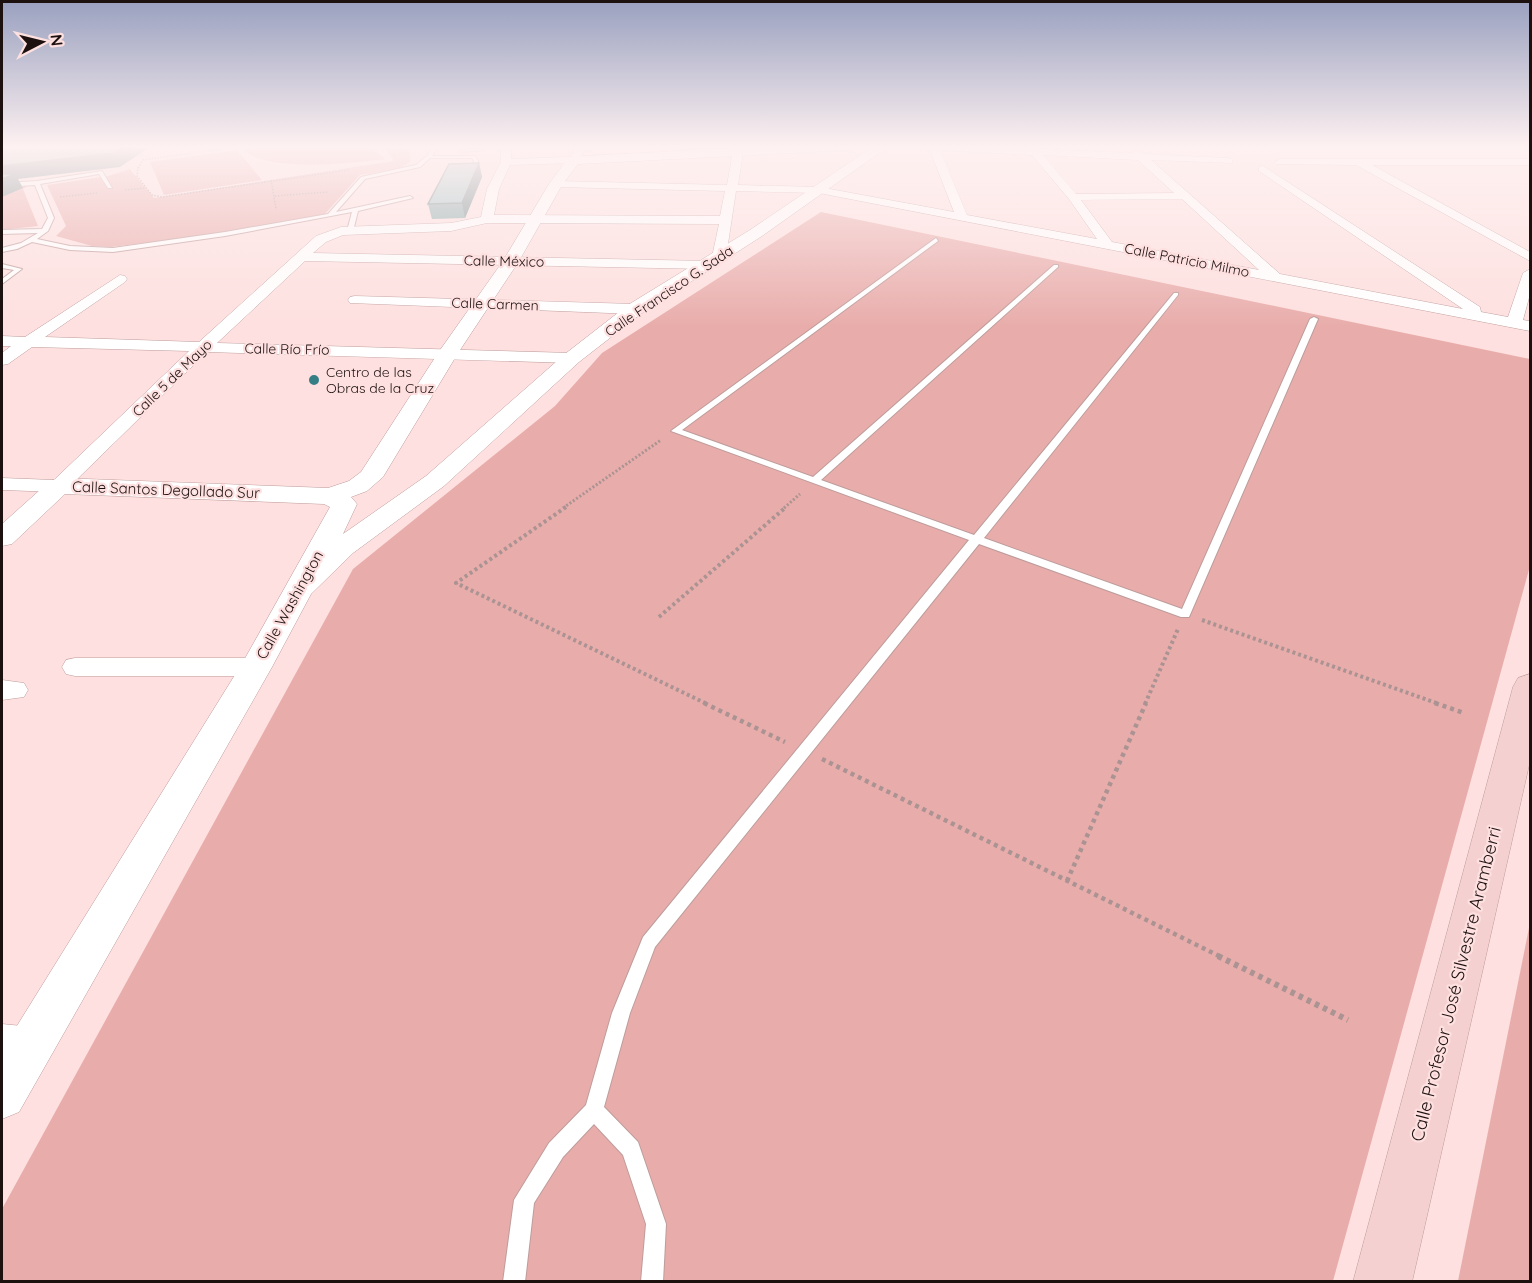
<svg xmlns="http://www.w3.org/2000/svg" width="1532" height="1283" viewBox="0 0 1532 1283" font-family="Quicksand,sans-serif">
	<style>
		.green { fill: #e8adab }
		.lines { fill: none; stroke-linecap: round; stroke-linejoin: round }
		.service-casing { stroke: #be9c9b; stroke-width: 2 }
		.minor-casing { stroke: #be9c9b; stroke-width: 1 }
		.tertiary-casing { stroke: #be9c9b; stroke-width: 1 }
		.secondary-casing { stroke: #be9c9b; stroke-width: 1 }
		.path-far4 { stroke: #aa9392; stroke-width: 1.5; stroke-dasharray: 1.5 1.5; stroke-linecap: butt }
		.path-far3 { stroke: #aa9392; stroke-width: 3; stroke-dasharray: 2 2; stroke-linecap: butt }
		.path-far2 { stroke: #aa9392; stroke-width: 4; stroke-dasharray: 3 3; stroke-linecap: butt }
		.path-far1 { stroke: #aa9392; stroke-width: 4.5; stroke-dasharray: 4 4; stroke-linecap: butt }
		.path { stroke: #aa9392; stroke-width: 6; stroke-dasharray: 4.5 4.5; stroke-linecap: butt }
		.service { fill: #fff; fill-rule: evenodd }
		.minor { fill: #fff; fill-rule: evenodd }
		.tertiary { fill: #fff; fill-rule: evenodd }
		.secondary { fill: #f4d0d1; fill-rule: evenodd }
		.wall { fill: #84a5a8 }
		.shaded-wall { fill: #6c8688 }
		.building { fill: #9ac0c3; stroke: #6c8688; stroke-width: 1.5 }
		.poi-dot { fill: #367e85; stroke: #fde0df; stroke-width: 2 }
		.labels { text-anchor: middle; stroke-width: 4.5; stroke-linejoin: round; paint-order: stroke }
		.far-street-label { font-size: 14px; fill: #1d1110; stroke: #fde0df }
		.far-poi-label { font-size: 14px; fill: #1d1110; stroke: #fde0df; text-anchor: start }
		.street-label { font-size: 15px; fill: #1d1110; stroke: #fde0df }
		.near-street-label { font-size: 18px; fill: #1d1110; stroke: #fde0df }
	</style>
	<rect width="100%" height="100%" fill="#fde0df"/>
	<g class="green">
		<path d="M269,146H370L385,159C352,163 269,173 244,150Z"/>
		<path d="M383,146H410V162L398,169L360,175L324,215L225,233L111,247L92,246L56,236L66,226L47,185L108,176L130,169L154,198L394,161Z"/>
		<path d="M237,150L262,180L164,195L150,162Z"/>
		<path d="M32,183L23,189L38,226L2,230V189Z"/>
		<path d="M821,212L1530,359V566L1333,1281L2,1282V1209L353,569L555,406L602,353Z"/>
		<path d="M1530,923V1281H1458Z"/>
	</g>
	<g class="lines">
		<g class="service-casing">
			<g id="service">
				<path d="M433,146H437L432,156H475L478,161L476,172L473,174L470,172L474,161L472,158H430L420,167L365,179L336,212L410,196L413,198L358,211L353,231L350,233L347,231L352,212L225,236L113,252L70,250L32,242L17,249L2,252V248L21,243L38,233L2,234V230L42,229L48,218L35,185L2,187V183L37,181L102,171L112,188H108L99,174L40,184L54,218L48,231L37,239L70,246L113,248L225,232L328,214L361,177L416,165L427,156Z"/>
				<path d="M478,146H482L484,150L462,152L460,151L479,149Z"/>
				<path d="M936,238L938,241L682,430L813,477L1054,265H1058V267L821,480L974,535L1174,293H1178V295L984,538L1182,609L1310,319L1314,317L1318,319L1189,617H1181L979,544L655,947L630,1013L604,1107L638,1142L666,1224L663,1282H641L646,1224L623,1155L594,1124L563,1157L534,1203L525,1282H503L514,1200L549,1143L586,1105L612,1013L643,937L969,540L671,431Z"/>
				<path d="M2,264L22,269L2,284V279L14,270L2,268Z"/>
			</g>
		</g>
		<g class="minor-casing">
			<g id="minor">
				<path d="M501,146H511V159L571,157L577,146H587L578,162L574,163L510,165L499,189L494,215L720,216L725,191L556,187L550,184L556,181L727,185L734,146H744L738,185L819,187L954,212L930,150L913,146L1027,148L1025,146H1036L1038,149L1133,153L1138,151L1144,154L1228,158L1232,159V163L1151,160L1280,274L1463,309L1259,171V167L1263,166L1480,307L1481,312L1508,317L1523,273L1530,269V294L1523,320L1530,321V331L819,193L736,191L726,257L719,261L712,257L719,224L487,223L451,231L343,235L326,242L313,253L707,261L714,265L707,269L305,261L217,343L572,353L580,358L572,363L207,352L66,490L59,492L2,490V478L54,480L189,351L32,347L8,364L2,365V353L11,346H2V336L25,337L120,275L125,276L127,279L125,282L45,337L199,342L316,236L341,227L451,223L481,217L487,189L501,162ZM940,150L1032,155L1069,199L1097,239L967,215ZM1043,155L1138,160L1174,193L1076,194ZM1182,199L1259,270L1112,242L1081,200Z"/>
				<path d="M1280,159H1530V165H1372L1530,252V261L1356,165L1276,164L1275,162Z"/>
				<path d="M355,296L635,304L643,309L635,314L350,303L348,300L350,297Z"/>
				<path d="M75,658H256L265,660L269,667L265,674L256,676H75L66,674L62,667L66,660Z"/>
				<path d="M2,680L24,683L28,690L24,697L2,700Z"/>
				<path d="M2,1024L32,1027L46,1032L51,1046L46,1060L32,1065L2,1062Z"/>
			</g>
		</g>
		<g class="tertiary-casing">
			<path id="tertiary" d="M771,146H855L849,150L578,164L562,185L519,261L458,353L383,477L367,491L351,497L357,504L343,534L426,476L565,354L628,305L750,230L874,146H889L762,236L642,313L579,362L444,486L353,553L311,594L272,667L19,1112L2,1119V1050L243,662L330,507L324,504L65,494L12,544L2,546V524L50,481L59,478L328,488L349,481L361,472L438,353L503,261L549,184L569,157Z"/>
		</g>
		<g class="secondary-casing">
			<path id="secondary" d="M1530,674V761L1412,1282H1353L1513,687L1518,678Z"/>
		</g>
		<g class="path-far4">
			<path d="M242,146L143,160L138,168L137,176L152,195L162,197L349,170"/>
			<path d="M384,146L391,152"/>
			<path d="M395,156L391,152L405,151"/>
			<path d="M271,180L276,209"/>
			<path d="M125,190L145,188"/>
			<path d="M275,196L328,192"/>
			<path d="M60,197L97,193"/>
		</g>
		<g class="path-far3">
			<path d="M563,508L661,440"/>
			<path d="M784,508L800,494"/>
		</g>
		<g class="path-far2">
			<path d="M566,507L456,583L707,704"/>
			<path d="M659,617L786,507"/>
			<path d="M1202,620L1439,704"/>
			<path d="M1145,704L1178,629"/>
		</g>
		<g class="path-far1">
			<path d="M704,703L785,742"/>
			<path d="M1435,703L1464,713"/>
			<path d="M822,759L1221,957"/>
			<path d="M1067,881L1146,703"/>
		</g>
		<path class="path" d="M1218,956L1348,1020"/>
		<use href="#service" class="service"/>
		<use href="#minor" class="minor"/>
		<use href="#tertiary" class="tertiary"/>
		<use href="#secondary" class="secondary"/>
	</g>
	<path class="wall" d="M479,163L482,177L465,218L432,219L428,204Z"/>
	<g class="shaded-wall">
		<path d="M125,146H151L120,167L18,179L23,188L2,197V166Z"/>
		<path d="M479,163L482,177L465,218L462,203Z"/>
	</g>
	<g class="building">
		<path d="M2,146H125L114,153L2,166Z"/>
		<path d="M479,163L462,203L428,204L449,164Z"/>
		<path d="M2,174H15L2,179Z"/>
	</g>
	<linearGradient id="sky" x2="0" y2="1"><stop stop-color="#99a0bf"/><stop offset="0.45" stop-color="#fef1f1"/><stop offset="1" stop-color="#fef1f1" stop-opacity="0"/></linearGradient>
	<rect width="1532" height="326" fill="url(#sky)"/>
	<circle class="poi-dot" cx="314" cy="380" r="6"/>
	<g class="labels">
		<g class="far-street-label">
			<text transform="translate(1187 260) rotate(11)" y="5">Calle Patricio Milmo</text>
			<text transform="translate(504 261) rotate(1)" y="5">Calle México</text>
			<text transform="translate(669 291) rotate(-34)" y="5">Calle Francisco G. Sada</text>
			<text transform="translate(495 304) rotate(2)" y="5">Calle Carmen</text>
			<text transform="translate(287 349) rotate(1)" y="5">Calle Río Frío</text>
			<text transform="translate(172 378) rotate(-44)" y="5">Calle 5 de Mayo</text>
		</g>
		<g class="far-poi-label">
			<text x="326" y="377">Centro de las<tspan x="326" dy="16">Obras de la Cruz</tspan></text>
		</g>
		<g class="street-label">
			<text transform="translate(166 490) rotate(2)" y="5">Calle Santos Degollado Sur</text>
			<text transform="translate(290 605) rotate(-61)" y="5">Calle Washington</text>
		</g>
		<g class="near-street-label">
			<text transform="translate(1456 984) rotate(-76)" y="6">Calle Profesor José Silvestre Aramberri</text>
		</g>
	</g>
	<rect width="1532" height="1283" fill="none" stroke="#1d1110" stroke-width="6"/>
	<g transform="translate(42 42) rotate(83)" stroke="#fde0df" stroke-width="4.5" paint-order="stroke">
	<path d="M0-4.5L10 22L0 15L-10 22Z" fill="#1d1110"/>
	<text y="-9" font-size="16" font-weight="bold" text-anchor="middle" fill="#1d1110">N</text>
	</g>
</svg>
